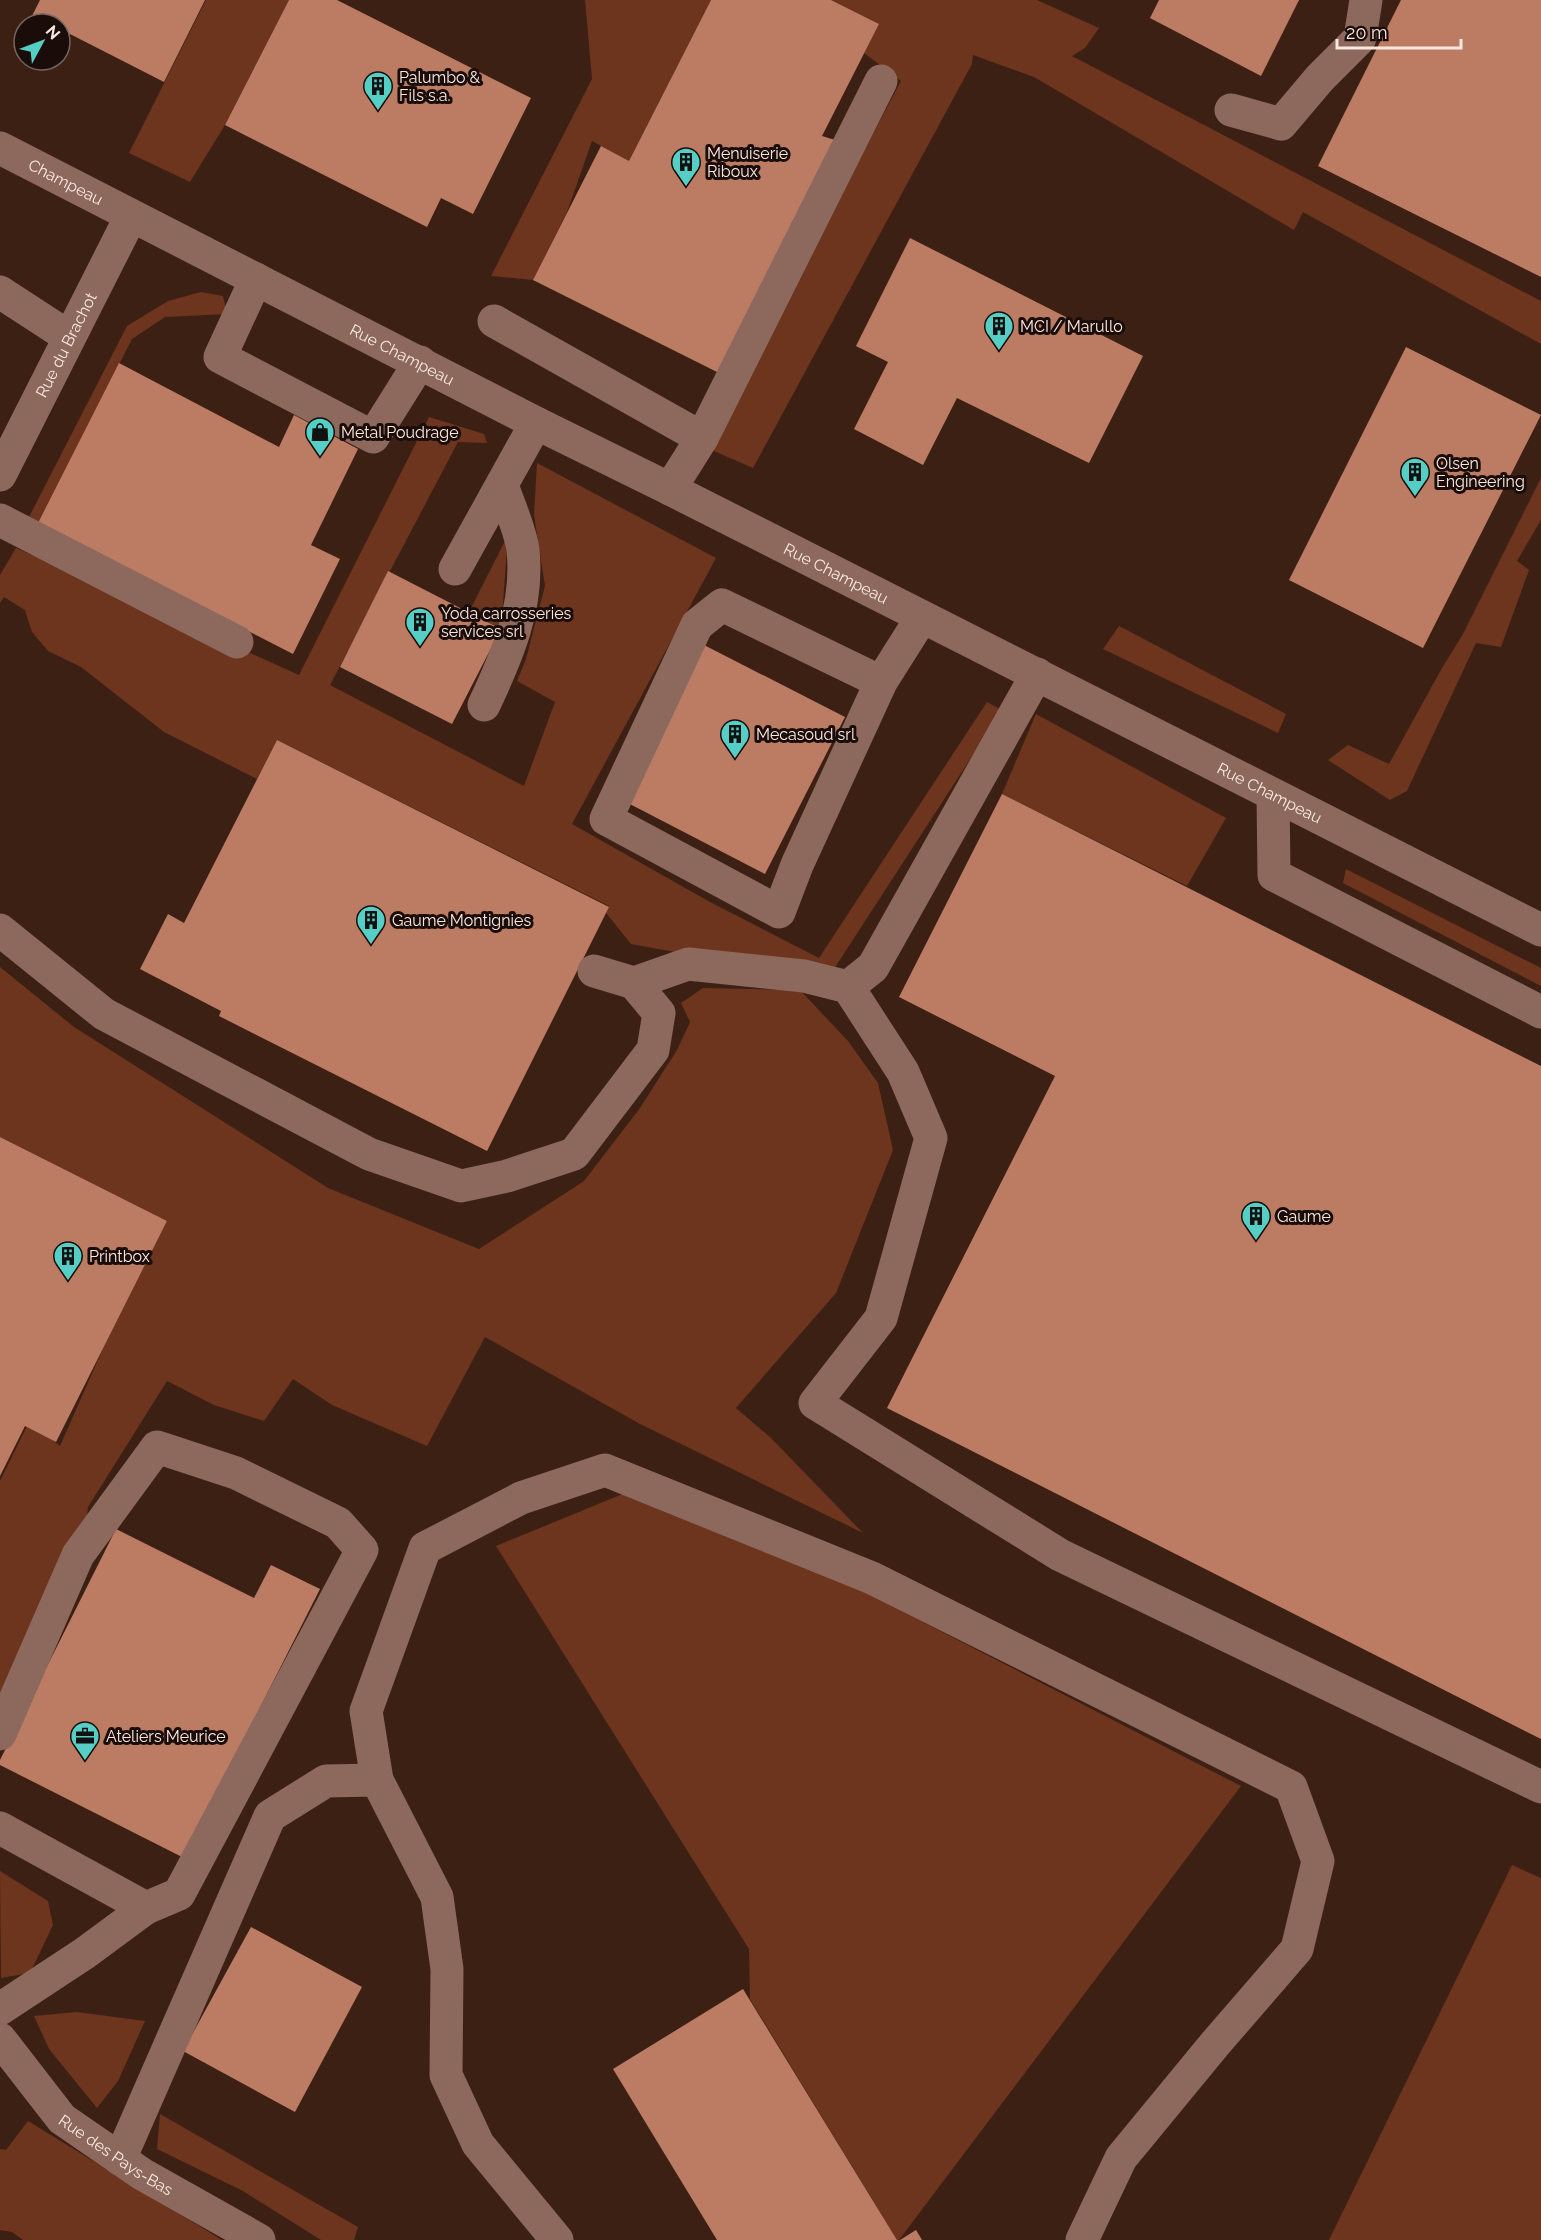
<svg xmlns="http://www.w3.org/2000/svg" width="1541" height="2240" viewBox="0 0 1541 2240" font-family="Raleway,sans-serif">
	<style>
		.green { fill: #6d341e }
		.building { fill: #bc7c63 }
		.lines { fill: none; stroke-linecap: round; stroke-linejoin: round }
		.minor { stroke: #8c695c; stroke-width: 33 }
		.labels { text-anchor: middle; stroke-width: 6; stroke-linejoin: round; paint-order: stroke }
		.poi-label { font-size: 16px; fill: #fce8e0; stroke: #1a0d09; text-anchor: start }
		.street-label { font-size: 16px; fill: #fce8e0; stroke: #1a0d09 }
	</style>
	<rect width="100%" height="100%" fill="#3d2014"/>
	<g class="green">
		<path d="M206,0H289L225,125L190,182L129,153Z"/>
		<path d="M585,0H711L629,161L592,141L567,212L533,280L491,276L592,79Z"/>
		<path d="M831,0H1037L1099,28L1085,48L1072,56L1541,301V344L1303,212L1294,230L1034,77L973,55L972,64L753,468L707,448L901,81L864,53L879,24Z"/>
		<path d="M201,292L223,296L227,314L165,317L132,339L38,523L29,517L127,326L168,301Z"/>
		<path d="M429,417L484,434L487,443L458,442L330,685L524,786L555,702L517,681L526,659L545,586L534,515L537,463L716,558L572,824L710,902L819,958L987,702L1002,710L832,972L691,955L631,944L606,913L609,906L277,740L257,779L164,732L81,667L48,651L32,632L25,610L4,597L0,603V575L16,548L299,675Z"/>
		<path d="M1541,478V520L1517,561L1529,570L1501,647L1476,643L1407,791L1390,800L1328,760L1348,745L1389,764L1442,668L1463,634Z"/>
		<path d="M508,535L501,629L469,612Z"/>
		<path d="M1119,626L1286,714L1278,733L1103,649Z"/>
		<path d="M1036,714L1226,818L1187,886L1002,794Z"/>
		<path d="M1346,869L1541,968V986L1343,883Z"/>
		<path d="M0,967L74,1027L328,1188L479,1249L584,1181L640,1108L677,1050L690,1022L681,1003L703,988L800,990L848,1041L878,1083L893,1150L836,1293L736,1408L770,1437L863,1533L640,1424L485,1337L427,1446L332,1405L293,1379L264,1421L214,1405L167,1381L88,1507L86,1530L0,1699V1481L29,1422L60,1446L105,1344L167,1221L0,1137Z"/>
		<path d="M625,1493L845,1582L1241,1786L899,2240H897L750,1999L749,1949L496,1546Z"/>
		<path d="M1512,1865L1541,1878V2240H1329Z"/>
		<path d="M0,1871L48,1901L53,1925L30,1973L1,1978Z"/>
		<path d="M77,2012L145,2021L118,2081L97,2108L49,2049L34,2016Z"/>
		<path d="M160,2114L358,2227L354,2240H321L243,2191L157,2149Z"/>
		<path d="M28,2121L222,2240H23L12,2232L0,2230V2149L6,2150Z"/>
	</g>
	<g class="building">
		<path d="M40,0H205L164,82L70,34L64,46L60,44V24H28Z"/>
		<path d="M289,0H337L531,98L473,214L441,198L427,227L225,125Z"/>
		<path d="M711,0H831L879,24L822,136L835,140L719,373L533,280L601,146L629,161Z"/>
		<path d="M1159,0H1299L1261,76L1150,18Z"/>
		<path d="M1401,0H1541V277L1318,166Z"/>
		<path d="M910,238L1143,356L1089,463L957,398L923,465L854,429L888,362L856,346Z"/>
		<path d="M1406,347L1541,415L1423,648L1289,580Z"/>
		<path d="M119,363L279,447L294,415L358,449L311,545L340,559L293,654L38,523Z"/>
		<path d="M388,571L501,629L452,724L340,667Z"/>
		<path d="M704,645L845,717L765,874L624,801Z"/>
		<path d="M277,740L609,907L487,1151L219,1016L221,1011L140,969L168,914L184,923Z"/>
		<path d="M1002,794L1541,1066V1739L887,1408L1055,1076L899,997Z"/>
		<path d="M0,1137L167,1221L56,1442L25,1426L0,1476Z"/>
		<path d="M116,1529L254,1598L271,1565L320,1589L184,1858L0,1765V1760Z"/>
		<path d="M251,1927L362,1987L295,2112L183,2051Z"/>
		<path d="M743,1989L897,2240H717L613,2069Z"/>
		<path d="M916,2230L922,2240H900Z"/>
	</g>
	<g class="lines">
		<g class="minor">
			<path d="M1231,110L1281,124L1320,78L1360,38L1366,0"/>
			<path id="s1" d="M0,148L536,423L670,489L1541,930"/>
			<path d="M256,279L220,357L373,437L420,362"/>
			<path d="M0,292L69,337"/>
			<path d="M494,321L702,438L881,81"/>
			<path id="s2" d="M0,475L131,216"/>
			<path d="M670,489L702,438"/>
			<path d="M0,520L237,642"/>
			<path d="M455,569L536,423"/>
			<path d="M881,682L797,865L779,912L606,819L697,625L722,605L881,682L922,617"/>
			<path d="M484,705C507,656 529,606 523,550C521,532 508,503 502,485"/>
			<path d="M1273,795L1274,875L1541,1012"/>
			<path d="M0,930L104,1014L369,1154L461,1186L507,1176L574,1154L653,1050L659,1013L634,983L594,971"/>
			<path d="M634,983L688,964L804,976L848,987L873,967L1037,674"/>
			<path d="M848,987L903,1072L931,1138L881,1318L815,1403L1060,1555L1541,1787"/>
			<path d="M0,1734L78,1555L157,1447L236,1473L338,1523L362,1550L179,1894L146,1908"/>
			<path d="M0,1828L146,1908L85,1953L0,2009"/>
			<path id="s3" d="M0,2039L62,2119L142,2174L259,2240"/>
			<path d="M120,2159L270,1816L326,1781L377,1780"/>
			<path d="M557,2240L478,2144L446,2075L447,1969L437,1897L377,1780L366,1711L425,1548L521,1498L605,1470L872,1578L1291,1787L1318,1861L1297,1949L1214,2045L1121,2158L1082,2240"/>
		</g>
	</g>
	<defs>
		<g id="building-pin" transform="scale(1.5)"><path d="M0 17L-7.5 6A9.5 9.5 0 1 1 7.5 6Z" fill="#55cec5" stroke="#1a0d09"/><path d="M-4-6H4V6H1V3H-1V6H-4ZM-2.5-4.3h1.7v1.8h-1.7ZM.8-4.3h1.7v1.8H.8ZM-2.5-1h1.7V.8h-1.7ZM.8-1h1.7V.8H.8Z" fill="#111"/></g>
		<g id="shop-pin" transform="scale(1.5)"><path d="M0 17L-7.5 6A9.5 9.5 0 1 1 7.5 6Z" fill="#55cec5" stroke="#1a0d09"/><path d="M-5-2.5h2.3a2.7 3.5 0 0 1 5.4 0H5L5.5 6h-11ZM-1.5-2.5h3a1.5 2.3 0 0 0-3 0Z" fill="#111"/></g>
		<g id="office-pin" transform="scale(1.5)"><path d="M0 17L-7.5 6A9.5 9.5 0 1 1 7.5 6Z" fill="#55cec5" stroke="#1a0d09"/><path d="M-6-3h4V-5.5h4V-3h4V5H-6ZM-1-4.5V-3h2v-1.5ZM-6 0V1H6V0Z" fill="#111"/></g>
	</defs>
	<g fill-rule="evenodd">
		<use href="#building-pin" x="378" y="86"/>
		<use href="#building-pin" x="686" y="162"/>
		<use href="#building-pin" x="999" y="326"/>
		<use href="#shop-pin" x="320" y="432"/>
		<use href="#building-pin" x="1415" y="472"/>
		<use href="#building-pin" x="420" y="622"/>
		<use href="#building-pin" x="735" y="734"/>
		<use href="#building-pin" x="371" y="920"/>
		<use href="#building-pin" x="1256" y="1216"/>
		<use href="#building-pin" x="68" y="1256"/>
		<use href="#office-pin" x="85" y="1736"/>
	</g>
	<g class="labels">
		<g class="poi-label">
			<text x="399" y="83">Palumbo &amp;<tspan x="399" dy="18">Fils s.a.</tspan></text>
			<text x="707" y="159">Menuiserie<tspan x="707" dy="18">Riboux</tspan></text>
			<text x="1020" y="332">MCI / Marullo</text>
			<text x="341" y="438">Metal Poudrage</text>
			<text x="1436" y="469">Olsen<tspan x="1436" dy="18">Engineering</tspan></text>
			<text x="441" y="619">Yoda carrosseries<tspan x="441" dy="18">services srl</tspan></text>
			<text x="756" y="740">Mecasoud srl</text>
			<text x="392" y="926">Gaume Montignies</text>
			<text x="1277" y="1222">Gaume</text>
			<text x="89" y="1262">Printbox</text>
			<text x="106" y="1742">Ateliers Meurice</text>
		</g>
		<g class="street-label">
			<text dy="6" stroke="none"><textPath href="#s1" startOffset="74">Champeau</textPath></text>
			<text dy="6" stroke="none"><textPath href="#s2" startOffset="146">Rue du Brachot</textPath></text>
			<text dy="6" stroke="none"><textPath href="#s1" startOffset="452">Rue Champeau</textPath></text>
			<text dy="6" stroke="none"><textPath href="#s1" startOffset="938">Rue Champeau</textPath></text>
			<text dy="6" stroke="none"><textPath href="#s1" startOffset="1424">Rue Champeau</textPath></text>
			<text dy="6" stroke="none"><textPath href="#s3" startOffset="166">Rue des Pays-Bas</textPath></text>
		</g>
	</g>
	<g transform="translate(42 42) rotate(49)"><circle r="28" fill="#1a0d09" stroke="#74655f" stroke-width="1.5"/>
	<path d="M0-4.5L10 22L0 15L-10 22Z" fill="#55cec5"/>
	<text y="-9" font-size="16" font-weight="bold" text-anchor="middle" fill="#fce8e0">N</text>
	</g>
	<path d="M1337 39v9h124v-9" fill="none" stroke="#fce8e0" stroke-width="3"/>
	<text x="1346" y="39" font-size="18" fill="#fce8e0" stroke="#1a0d09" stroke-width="4.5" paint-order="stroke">20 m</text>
</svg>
